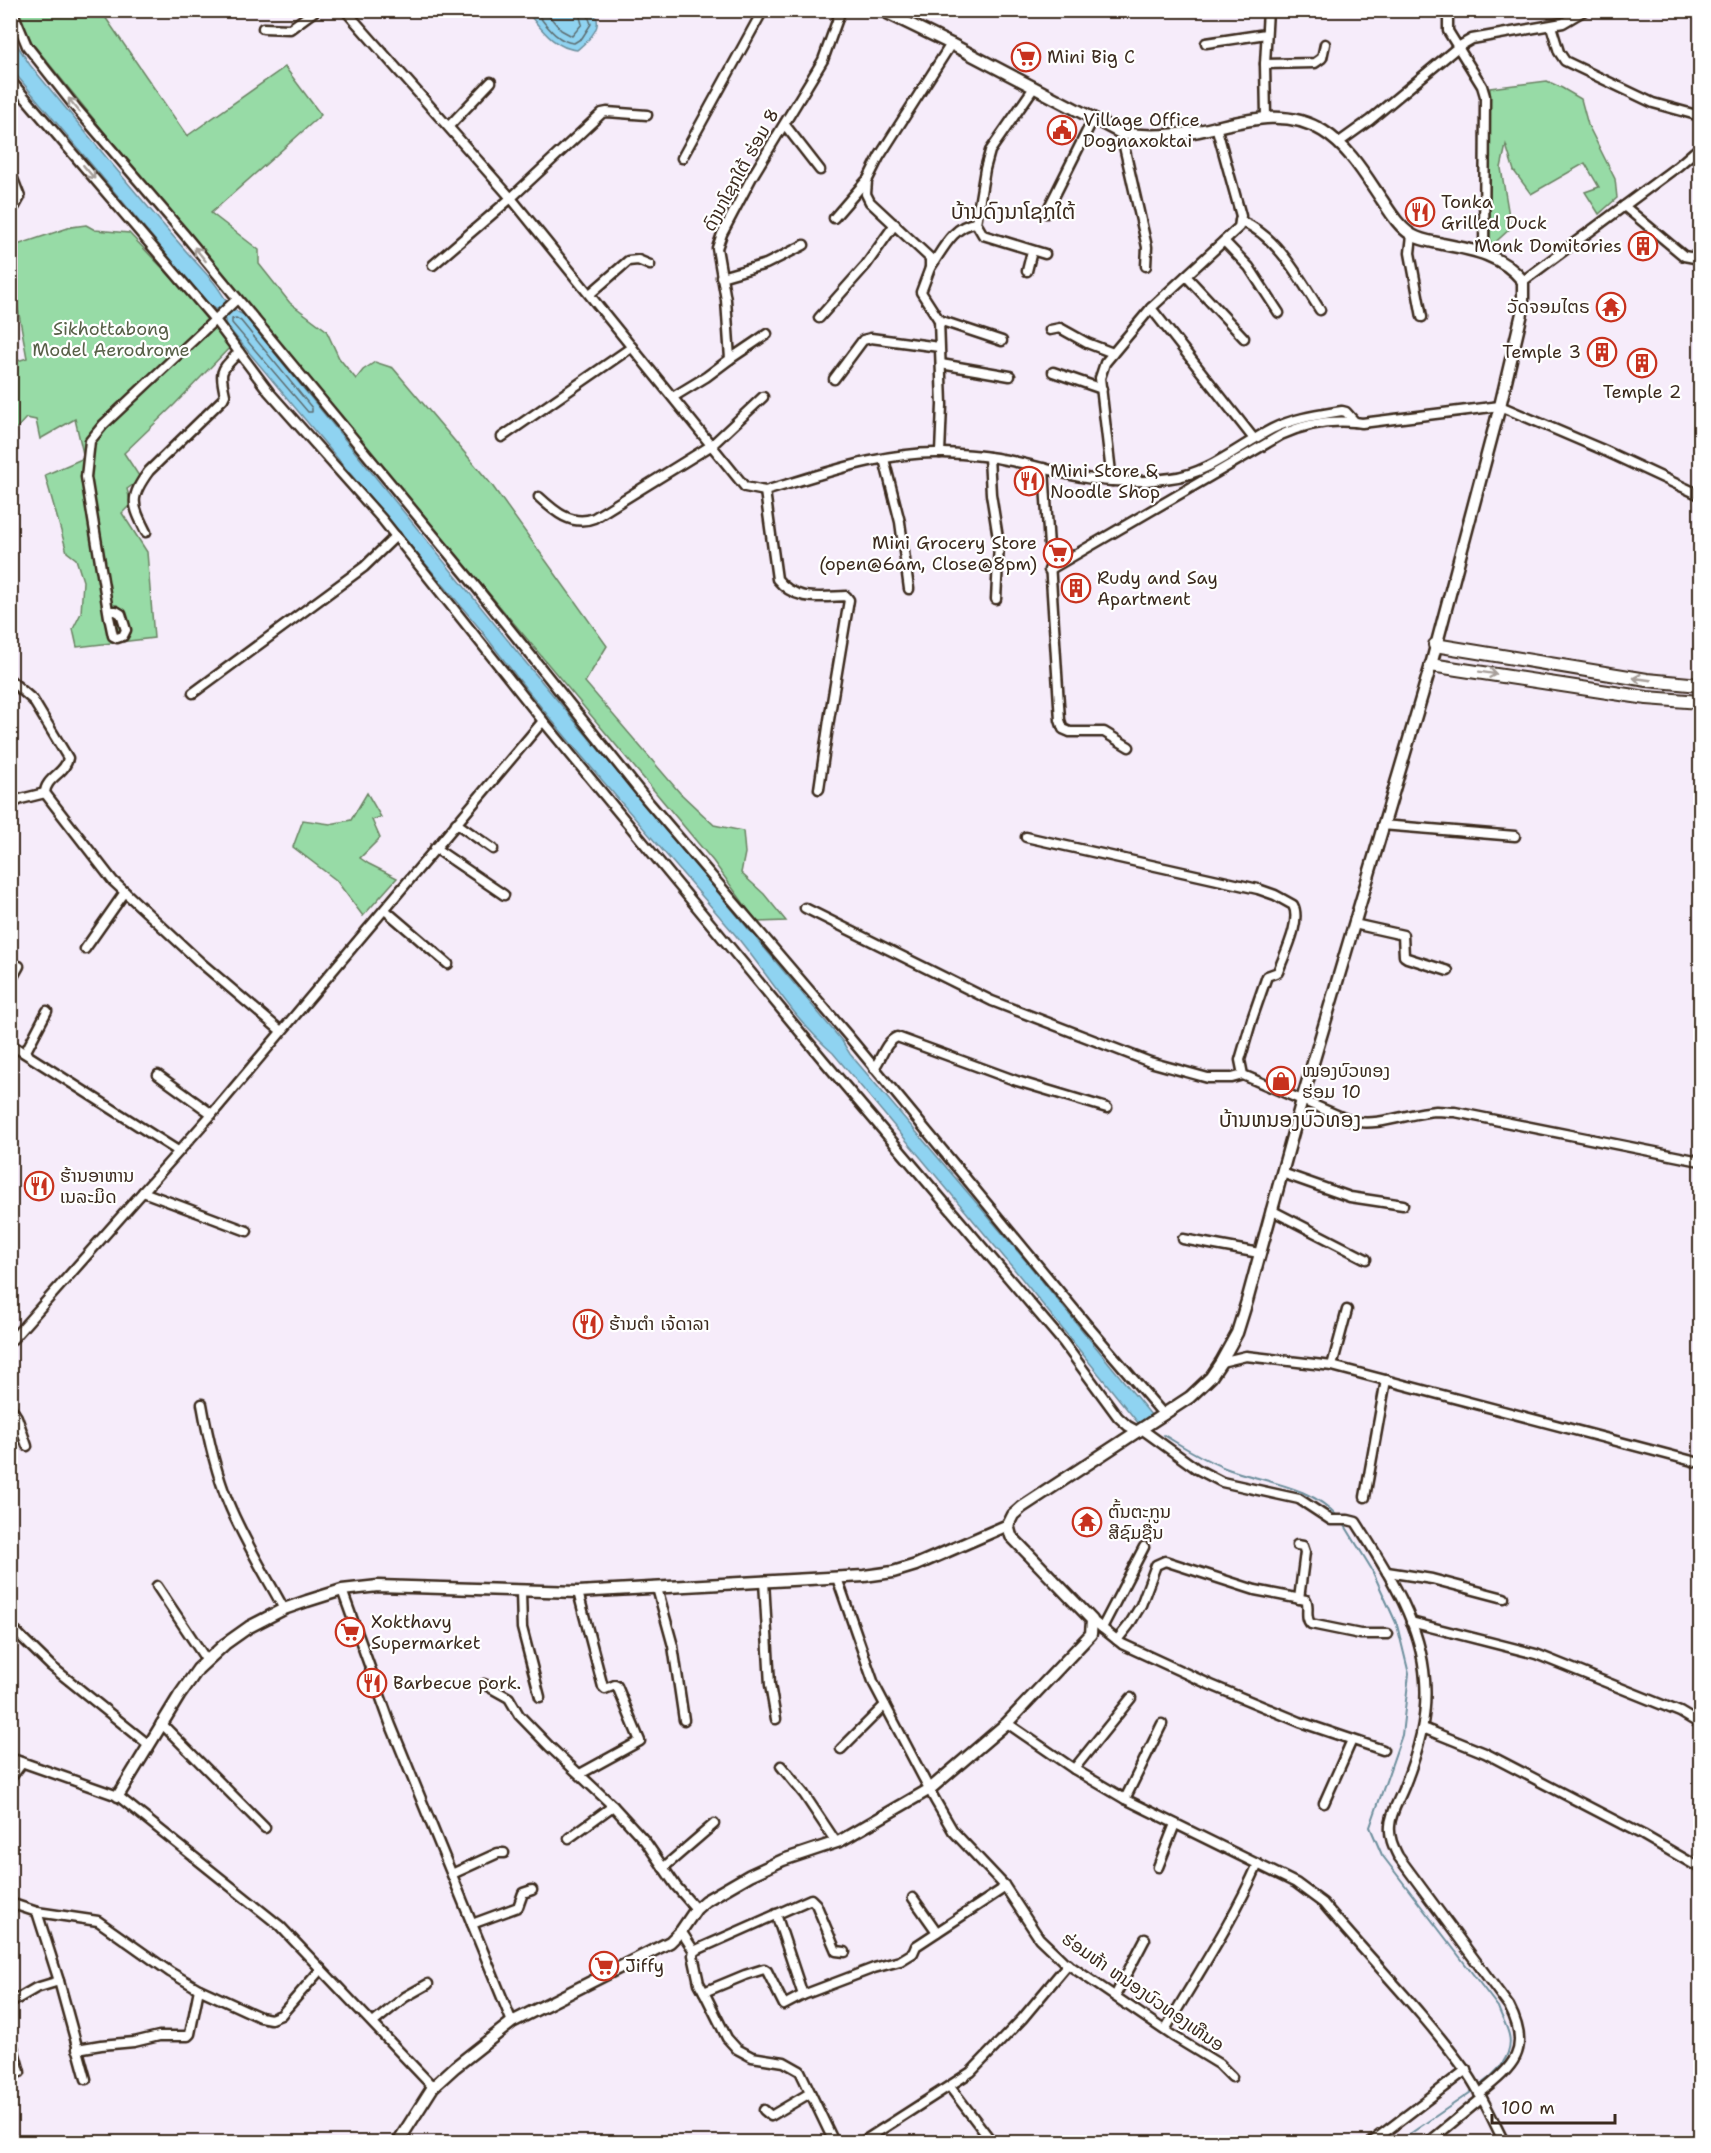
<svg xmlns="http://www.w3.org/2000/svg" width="1711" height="2153" viewBox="0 0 1711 2153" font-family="'Shantell Sans','Noto Sans Lao',sans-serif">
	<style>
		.green { fill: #97dba6; stroke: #698262; stroke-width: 1.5 }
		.water { fill: #8fd3f1; stroke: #6d8f9d; stroke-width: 1.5 }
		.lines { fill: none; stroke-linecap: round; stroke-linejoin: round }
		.shore { stroke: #5d6e72; stroke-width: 1.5 }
		.stream { stroke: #6d8f9d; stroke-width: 2 }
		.minor-casing { stroke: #3b2a1e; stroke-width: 13 }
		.tertiary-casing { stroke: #3b2a1e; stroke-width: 15 }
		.secondary-casing { stroke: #3b2a1e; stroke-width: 16 }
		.minor { stroke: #fff; stroke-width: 8 }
		.tertiary { stroke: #fff; stroke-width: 10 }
		.secondary { stroke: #fff; stroke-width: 12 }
		.oneway { stroke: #a79f9a }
		.labels { text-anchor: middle; stroke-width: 4.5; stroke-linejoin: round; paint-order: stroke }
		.poi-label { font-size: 18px; fill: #3b2a1e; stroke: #fff; text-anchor: start }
		.street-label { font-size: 18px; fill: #3b2a1e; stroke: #fff }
		.park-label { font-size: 18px; fill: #575f47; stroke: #fff }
		.quarter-label { font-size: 21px; fill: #3b2a1e; stroke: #fff }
	</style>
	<rect width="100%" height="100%" fill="#f6ecfa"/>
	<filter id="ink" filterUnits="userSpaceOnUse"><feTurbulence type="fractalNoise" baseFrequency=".0167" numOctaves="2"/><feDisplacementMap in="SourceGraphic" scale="12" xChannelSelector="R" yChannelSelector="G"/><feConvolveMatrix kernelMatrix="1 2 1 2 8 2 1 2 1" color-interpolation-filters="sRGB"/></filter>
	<g filter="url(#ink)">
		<g class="green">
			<path d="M25,11H101L187,136L285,67L321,115L211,213L259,250V264L290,303L326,330L339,358L356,379L363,370L375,362L393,368L491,484L607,646L585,682L680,793L714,825L743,831L745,853L741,873L764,894L786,921L757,922L713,861L156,196L33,44L17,16Z"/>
			<path d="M1547,81L1562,88L1581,99L1588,125L1615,179L1617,198L1599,214L1585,192L1599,187L1585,163L1531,194L1514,171L1506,145L1501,168L1511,228L1490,247V88Z"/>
			<path d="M86,225L95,230L129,233L234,343L174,405L124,453L141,479L127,489L131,504L122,513L147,552L154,638L77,647L73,629L81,613L83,581L76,559L67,552L45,475L84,458L75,419L40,439L36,420L26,418L16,429L11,431V363L27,358L11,271V247L71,227Z"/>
			<path d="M367,793L381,817L372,820L380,838L360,858L369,864L397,878L363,916L336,880L293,847L303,820L330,824L351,820Z"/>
		</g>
		<g class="water">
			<path d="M526,11H590C592,13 596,16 597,19C600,31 585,43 577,50C553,48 541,28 526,11Z"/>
			<path d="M10,34L30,65C90,137 148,210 211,279C224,293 226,308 244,315L527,664L842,1041L850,1054L1025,1260L1152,1416L1139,1424L1014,1269L833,1053C793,1019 766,971 732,931C648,832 559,735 481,630L226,325L224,317L206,301L18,77L11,65Z"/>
		</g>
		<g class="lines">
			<g class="shore">
				<path d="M534,10C545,23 556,42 574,43L582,38L591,24L586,10"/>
				<path d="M544,10L561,30L572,36L582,24L578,10"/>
				<path d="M236,318L241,321L312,408V412H308L232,323V319Z"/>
			</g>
			<g class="stream">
				<path d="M1164,1435C1183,1447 1203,1459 1225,1468C1261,1482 1311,1485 1338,1517"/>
				<path d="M1344,1524L1371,1568L1397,1625L1409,1674L1402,1735L1370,1827L1382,1855L1498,2007C1501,2016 1507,2026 1509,2035C1514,2056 1495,2075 1478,2086"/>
				<path d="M1398,2142L1474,2090"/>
			</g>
			<g class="minor-casing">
				<g id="minor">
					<path d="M12,10L27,46L76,108L184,234L468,577L646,799L850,1038L1087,1325L1164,1415"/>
					<path d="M345,10L511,198L745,487L765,491C820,475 884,451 942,453C961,454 982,455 1001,459C1038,465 1074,479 1112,481C1131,482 1152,481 1171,478C1208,474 1239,446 1272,429C1294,418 1318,415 1342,411L1346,412L1355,422L1362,423L1500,406L1601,449L1700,495"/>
					<path d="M1448,10V31L1482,86L1485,96L1484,253"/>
					<path d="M1551,26L1559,52L1565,61L1653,103L1700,116"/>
					<path d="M263,28L290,29L316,10"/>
					<path d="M1206,43L1266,34"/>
					<path d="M1265,64L1315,63L1322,58L1325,44"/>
					<path d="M10,80L215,320L269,392L382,519L543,721L824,1061L1063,1342L1118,1417L1128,1426L1139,1432"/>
					<path d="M1033,89L990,151L985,169L976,223L983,235L1045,254"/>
					<path d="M1266,117L1265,64L1268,10"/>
					<path d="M785,125L820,170"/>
					<path d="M449,126L491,82"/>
					<path d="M1121,133L1147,247L1146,266"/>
					<path d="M1338,143L1370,120L1458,47L1472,39L1563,23L1585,10"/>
					<path d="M682,158L763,10"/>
					<path d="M10,171L20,197L15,206L10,207"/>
					<path d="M1624,206L1684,256L1700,259"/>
					<path d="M1046,213L1093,119"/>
					<path d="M834,218L866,181"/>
					<path d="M1240,221C1276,234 1300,279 1320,310"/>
					<path d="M1412,235L1410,253L1422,317"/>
					<path d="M1224,241L1249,267L1279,313"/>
					<path d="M433,265L511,198L602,113L607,112L647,115"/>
					<path d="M930,268C942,251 953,225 976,223"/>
					<path d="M1027,271L1032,251"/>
					<path d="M1186,276L1244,338"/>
					<path d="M721,277L766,264L804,245"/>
					<path d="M1523,281L1678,166L1700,147"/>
					<path d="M590,294L628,261L638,260L650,265"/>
					<path d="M1151,308L1254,439"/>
					<path d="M819,318L866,265L895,224"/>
					<path d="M939,320L1002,341"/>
					<path d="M1050,330L1060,328L1087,343L1113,353"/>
					<path d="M730,359L767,334"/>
					<path d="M941,364L1010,376"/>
					<path d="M1053,372L1102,389"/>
					<path d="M834,379L863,340L871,338L939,347"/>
					<path d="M673,397L706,377L730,359L726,300L717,248L722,234L752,177L823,60L841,10"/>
					<path d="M502,437L632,347"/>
					<path d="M940,453L942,405L939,320L921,292L930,268V258L870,202L866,194L867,181L879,157L951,44"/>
					<path d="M989,457L991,494L999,544L996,599"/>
					<path d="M884,459L900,522L909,589"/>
					<path d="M1044,468L1060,720L1063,729L1070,732H1104L1129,747"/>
					<path d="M1112,481L1100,378L1105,363L1151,308L1239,227L1241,216L1216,126"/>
					<path d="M765,491L777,579C795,602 820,597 846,596L849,600L829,720L819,789"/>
					<path d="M539,497C554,511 572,527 594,518L712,445L763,397"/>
					<path d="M146,532C132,504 129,498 149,471L223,399L225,395C219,369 221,371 239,352"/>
					<path d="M1049,570L1281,435C1304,424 1331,420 1355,422"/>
					<path d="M108,611H116L121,614L126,630L123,636L117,638L113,636L109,617L86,477L90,441L103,425L237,299"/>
					<path d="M10,680L33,700L68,758C66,773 45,778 45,793L113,881L200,962L281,1031"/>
					<path d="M193,693L364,567L396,536"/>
					<path d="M10,804L21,799L45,793"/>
					<path d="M456,823L493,849"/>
					<path d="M1382,825L1515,836"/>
					<path d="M1026,837L1258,889L1275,895L1293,905C1302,921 1284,955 1278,972L1267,976L1252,1019L1240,1060L1243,1075L1351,1121C1381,1127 1407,1113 1436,1111C1442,1111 1448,1112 1455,1112L1700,1161"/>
					<path d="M435,848L504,895"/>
					<path d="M805,908L992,1001L1150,1062L1208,1078H1232L1243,1075"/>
					<path d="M385,910L448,964"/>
					<path d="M1354,924L1403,935L1404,956L1407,958L1448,971"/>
					<path d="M85,949L125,892"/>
					<path d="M10,982L19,966"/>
					<path d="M10,1044L178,1151"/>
					<path d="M25,1053L47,1011"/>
					<path d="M874,1068C882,1058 885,1042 897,1037L1017,1081L1107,1108"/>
					<path d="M158,1075L212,1114"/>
					<path d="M1282,1173L1350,1197L1403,1205"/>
					<path d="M143,1192L247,1231"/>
					<path d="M1271,1210L1366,1259"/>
					<path d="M1183,1239L1259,1253"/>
					<path d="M10,1342L212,1114L543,721"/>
					<path d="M1221,1362L1246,1356L1332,1366L1700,1463"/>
					<path d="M1332,1366L1347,1310"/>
					<path d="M202,1404C208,1438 215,1470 228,1502C243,1539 265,1574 284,1609"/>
					<path d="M10,1406L17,1417L27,1446"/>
					<path d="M1143,1430L1197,1469L1222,1482L1299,1499L1331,1520H1348L1356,1522C1387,1571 1421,1621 1425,1680C1428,1718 1418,1752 1404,1787C1400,1798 1390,1814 1390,1826C1389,1837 1393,1846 1398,1856L1509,2006C1532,2050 1514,2066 1479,2094"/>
					<path d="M1365,1497L1386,1380"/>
					<path d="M1297,1545L1303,1546L1305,1552L1299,1599"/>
					<path d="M1387,1572L1432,1579L1504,1598"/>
					<path d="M837,1578L874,1684L935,1800L953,1831L1004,1885L1039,1938L1063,1961L1173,2036L1219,2064L1232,2077"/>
					<path d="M764,1581L770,1685L776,1719"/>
					<path d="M157,1586L207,1661"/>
					<path d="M657,1588L673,1646L684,1720"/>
					<path d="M342,1590L390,1723L512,2022"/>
					<path d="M521,1591L522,1628L540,1697"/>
					<path d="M578,1592L603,1687L605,1689L615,1685L617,1686L640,1741L580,1774"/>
					<path d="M1092,1620L1122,1644L1211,1685L1300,1722L1383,1750"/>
					<path d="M1411,1622L1536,1654L1680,1712L1700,1724"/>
					<path d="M10,1626L51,1666L149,1745"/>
					<path d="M1102,1628L1144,1547"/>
					<path d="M1117,1640L1129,1625L1141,1605L1156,1565L1165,1561L1255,1590L1306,1600C1310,1607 1304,1617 1311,1624L1360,1634H1388"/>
					<path d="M484,1684L509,1698L519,1715L549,1746L613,1806L645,1841L676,1886L696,1909"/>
					<path d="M161,1723L265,1828"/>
					<path d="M1007,1723L1074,1769L1125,1799L1296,1883L1323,1903C1370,1959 1422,2011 1465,2070C1481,2092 1492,2119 1504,2142"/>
					<path d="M1423,1728L1485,1753L1643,1835L1700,1868"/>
					<path d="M841,1749L885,1705"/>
					<path d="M10,1758L118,1796L280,1926L433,2087"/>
					<path d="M781,1766L804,1794L836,1842"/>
					<path d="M1074,1769L1131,1698"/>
					<path d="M10,1779L22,1763"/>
					<path d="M1125,1799L1162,1724"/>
					<path d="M1324,1803L1352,1740"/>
					<path d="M569,1838L613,1806"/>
					<path d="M1158,1867L1175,1824"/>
					<path d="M663,1868L714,1824"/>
					<path d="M452,1874L498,1853H504"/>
					<path d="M913,1898L937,1932"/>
					<path d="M10,1903L37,1912L98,1921L170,1972L199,1989L260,2017L271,2019L281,2015L321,1969"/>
					<path d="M37,1912L59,1981"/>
					<path d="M776,1914L803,1995L874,1968L900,1961L913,1953L916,1946L1001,1890L1004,1885"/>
					<path d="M472,1924L518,1907L523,1893L532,1890"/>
					<path d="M681,1931L694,1951L693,1955L699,1983L704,1992L745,1975L764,1969L767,1971L784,2005L803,1995"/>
					<path d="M694,1951L811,1899L816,1904L836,1951L845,1952"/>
					<path d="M704,1992L727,2038L737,2049L752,2057L784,2062L800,2071L834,2142"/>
					<path d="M1115,1996L1145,1939"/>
					<path d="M10,2003L36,1988L59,1981L86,2079"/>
					<path d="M373,2023L405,1997L428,1984"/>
					<path d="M1165,2030C1197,1975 1232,1923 1258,1864"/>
					<path d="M10,2037L20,2072"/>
					<path d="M77,2049L101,2045L134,2042L159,2036H188L190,2034L199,1989"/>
					<path d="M950,2087L992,2142"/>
					<path d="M764,2110L771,2116L810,2093"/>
					<path d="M862,2142L971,2072L1022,2019L1068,1964"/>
					<path d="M977,2142L985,2135"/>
					<path d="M1372,2142L1466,2070"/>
					<path d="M1429,2142L1481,2099"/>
				</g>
			</g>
			<g class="tertiary-casing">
				<g id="tertiary">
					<path d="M118,1796L179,1696L198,1669L225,1644L249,1627L284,1609L307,1601L342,1590L378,1586L578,1592L864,1576L893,1572L916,1565L1008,1525L1013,1515L1022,1507L1190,1397L1211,1377L1221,1362L1237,1333L1247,1301L1302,1100L1431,665L1500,406L1523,309V281C1502,255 1474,250 1442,244C1433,242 1420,240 1412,235C1399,227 1390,212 1382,200C1365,175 1349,147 1323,131C1282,105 1236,124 1194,132C1169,136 1145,137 1121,133L951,44L881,10"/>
					<path d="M398,2142L433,2087L455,2067L512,2022L670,1942L681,1931L696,1909L705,1901L750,1875L783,1860L840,1841L930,1789L1007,1723L1091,1634L1092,1620L1011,1536L1008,1525"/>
				</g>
			</g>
			<g class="secondary-casing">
				<g id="secondary">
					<path d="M1435,645L1647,680L1700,685"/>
					<path d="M1431,665L1647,698L1700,702"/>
				</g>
			</g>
			<use href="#minor" class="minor"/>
			<use href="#tertiary" class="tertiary"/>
			<use href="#secondary" class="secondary"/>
		</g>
		<defs><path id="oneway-shaft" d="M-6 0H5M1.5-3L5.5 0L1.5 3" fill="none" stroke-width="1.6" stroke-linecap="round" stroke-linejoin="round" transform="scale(1.5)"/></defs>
		<g class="oneway">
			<use href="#oneway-shaft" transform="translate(74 105) rotate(-129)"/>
			<use href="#oneway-shaft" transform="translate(89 172) rotate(50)"/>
			<use href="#oneway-shaft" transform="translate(200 254) rotate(-129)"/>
			<use href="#oneway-shaft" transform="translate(1488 673) rotate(9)"/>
			<use href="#oneway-shaft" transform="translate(1642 679) rotate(-172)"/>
		</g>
	</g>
	<defs>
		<g id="supermarket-ring" transform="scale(1.5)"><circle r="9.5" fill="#fff" stroke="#c8321e" stroke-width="1.5"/><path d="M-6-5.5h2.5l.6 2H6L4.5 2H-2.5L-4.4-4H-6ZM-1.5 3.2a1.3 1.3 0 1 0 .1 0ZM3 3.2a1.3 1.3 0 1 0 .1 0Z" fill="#c8321e"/></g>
		<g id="civic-ring" transform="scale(1.5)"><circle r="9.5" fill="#fff" stroke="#c8321e" stroke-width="1.5"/><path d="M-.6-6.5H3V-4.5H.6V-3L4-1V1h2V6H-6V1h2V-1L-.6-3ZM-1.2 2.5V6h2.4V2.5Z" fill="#c8321e"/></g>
		<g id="restaurant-ring" transform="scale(1.5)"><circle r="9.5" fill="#fff" stroke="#c8321e" stroke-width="1.5"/><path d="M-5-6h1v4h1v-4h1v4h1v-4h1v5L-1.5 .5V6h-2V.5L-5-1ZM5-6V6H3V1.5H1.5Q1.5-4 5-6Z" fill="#c8321e"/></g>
		<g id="building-ring" transform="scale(1.5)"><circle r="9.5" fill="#fff" stroke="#c8321e" stroke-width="1.5"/><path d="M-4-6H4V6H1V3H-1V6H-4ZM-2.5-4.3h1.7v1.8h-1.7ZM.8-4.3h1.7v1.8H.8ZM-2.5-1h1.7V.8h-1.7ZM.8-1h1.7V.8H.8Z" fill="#c8321e"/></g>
		<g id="temple-ring" transform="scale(1.5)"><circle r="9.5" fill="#fff" stroke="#c8321e" stroke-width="1.5"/><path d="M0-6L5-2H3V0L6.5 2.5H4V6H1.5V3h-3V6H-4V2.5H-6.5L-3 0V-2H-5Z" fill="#c8321e"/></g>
		<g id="shop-ring" transform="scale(1.5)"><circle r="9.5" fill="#fff" stroke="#c8321e" stroke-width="1.5"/><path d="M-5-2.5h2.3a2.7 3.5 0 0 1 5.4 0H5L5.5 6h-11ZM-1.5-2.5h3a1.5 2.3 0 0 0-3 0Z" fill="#c8321e"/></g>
	</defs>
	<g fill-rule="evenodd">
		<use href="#supermarket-ring" x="1026" y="57"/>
		<use href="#civic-ring" x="1062" y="130"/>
		<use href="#restaurant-ring" x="1420" y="212"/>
		<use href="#building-ring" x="1643" y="246"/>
		<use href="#temple-ring" x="1611" y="307"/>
		<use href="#building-ring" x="1602" y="352"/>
		<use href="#building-ring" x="1642" y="363"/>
		<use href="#restaurant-ring" x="1029" y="481"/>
		<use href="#supermarket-ring" x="1058" y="553"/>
		<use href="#building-ring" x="1076" y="588"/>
		<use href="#shop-ring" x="1281" y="1081"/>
		<use href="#restaurant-ring" x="39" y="1186"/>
		<use href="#restaurant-ring" x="588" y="1324"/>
		<use href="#temple-ring" x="1087" y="1522"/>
		<use href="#supermarket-ring" x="350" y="1632"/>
		<use href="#restaurant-ring" x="372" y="1683"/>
		<use href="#supermarket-ring" x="604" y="1966"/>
	</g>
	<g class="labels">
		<g class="poi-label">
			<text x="1047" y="63">Mini Big C</text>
			<text x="1083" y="126">Village Office<tspan x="1083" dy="21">Dognaxoktai</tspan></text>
			<text x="1441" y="208">Tonka<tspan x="1441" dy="21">Grilled Duck</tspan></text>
			<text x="1622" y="252" text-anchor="end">Monk Domitories</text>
			<text x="1590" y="313" text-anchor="end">ວັດຈອມໄຕຣ</text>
			<text x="1581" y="358" text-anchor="end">Temple 3</text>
			<text x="1642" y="398" text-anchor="middle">Temple 2</text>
			<text x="1050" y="477">Mini Store &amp;<tspan x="1050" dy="21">Noodle Shop</tspan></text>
			<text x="1037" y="549" text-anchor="end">Mini Grocery Store<tspan x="1037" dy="21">(open@6am, Close@8pm)</tspan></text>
			<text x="1097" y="584">Rudy and Say<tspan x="1097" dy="21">Apartment</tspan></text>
			<text x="1302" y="1077">ໝອງບົວທອງ<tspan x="1302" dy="21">ຮ່ອມ 10</tspan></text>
			<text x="60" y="1182">ຮ້ານອາຫານ<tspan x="60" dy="21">ເນລະມິດ</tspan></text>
			<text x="609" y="1330">ຮ້ານຕຳ ເຈ້ດາລາ</text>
			<text x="1108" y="1518">ຕົ້ນຕະກູນ<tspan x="1108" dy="21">ສີຊົມຊື່ນ</tspan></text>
			<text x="371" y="1628">Xokthavy<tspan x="371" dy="21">Supermarket</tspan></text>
			<text x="393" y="1689">Barbecue pork.</text>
			<text x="625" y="1972">Jiffy</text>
		</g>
		<g class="street-label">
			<text transform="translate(741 170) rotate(-61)" y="6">ດົງນາໂຊກໃຕ້ ຮ່ອມ 8</text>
			<text transform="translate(1143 1992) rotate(35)" y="6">ຮ່ອມຫ້າ ຫນອງບົວທອງເຫືນອ</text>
		</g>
		<g class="park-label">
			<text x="111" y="335">Sikhottabong<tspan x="111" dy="21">Model Aerodrome</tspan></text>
		</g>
		<g class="quarter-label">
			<text x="1013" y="219">ບ້ານດົງນາໂຊກໃຕ້</text>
			<text x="1290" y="1127">ບ້ານຫນອງບົວທອງ</text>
		</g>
	</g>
	<rect width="1711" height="2153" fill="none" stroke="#fff" stroke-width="36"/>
	<rect x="18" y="18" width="1675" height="2117" fill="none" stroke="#3b2a1e" stroke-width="2" filter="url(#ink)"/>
	<path d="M1492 2114v9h123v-9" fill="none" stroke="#3b2a1e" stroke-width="3"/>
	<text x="1501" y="2114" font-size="18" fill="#3b2a1e" stroke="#ffffff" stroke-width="4.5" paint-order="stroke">100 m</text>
</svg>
